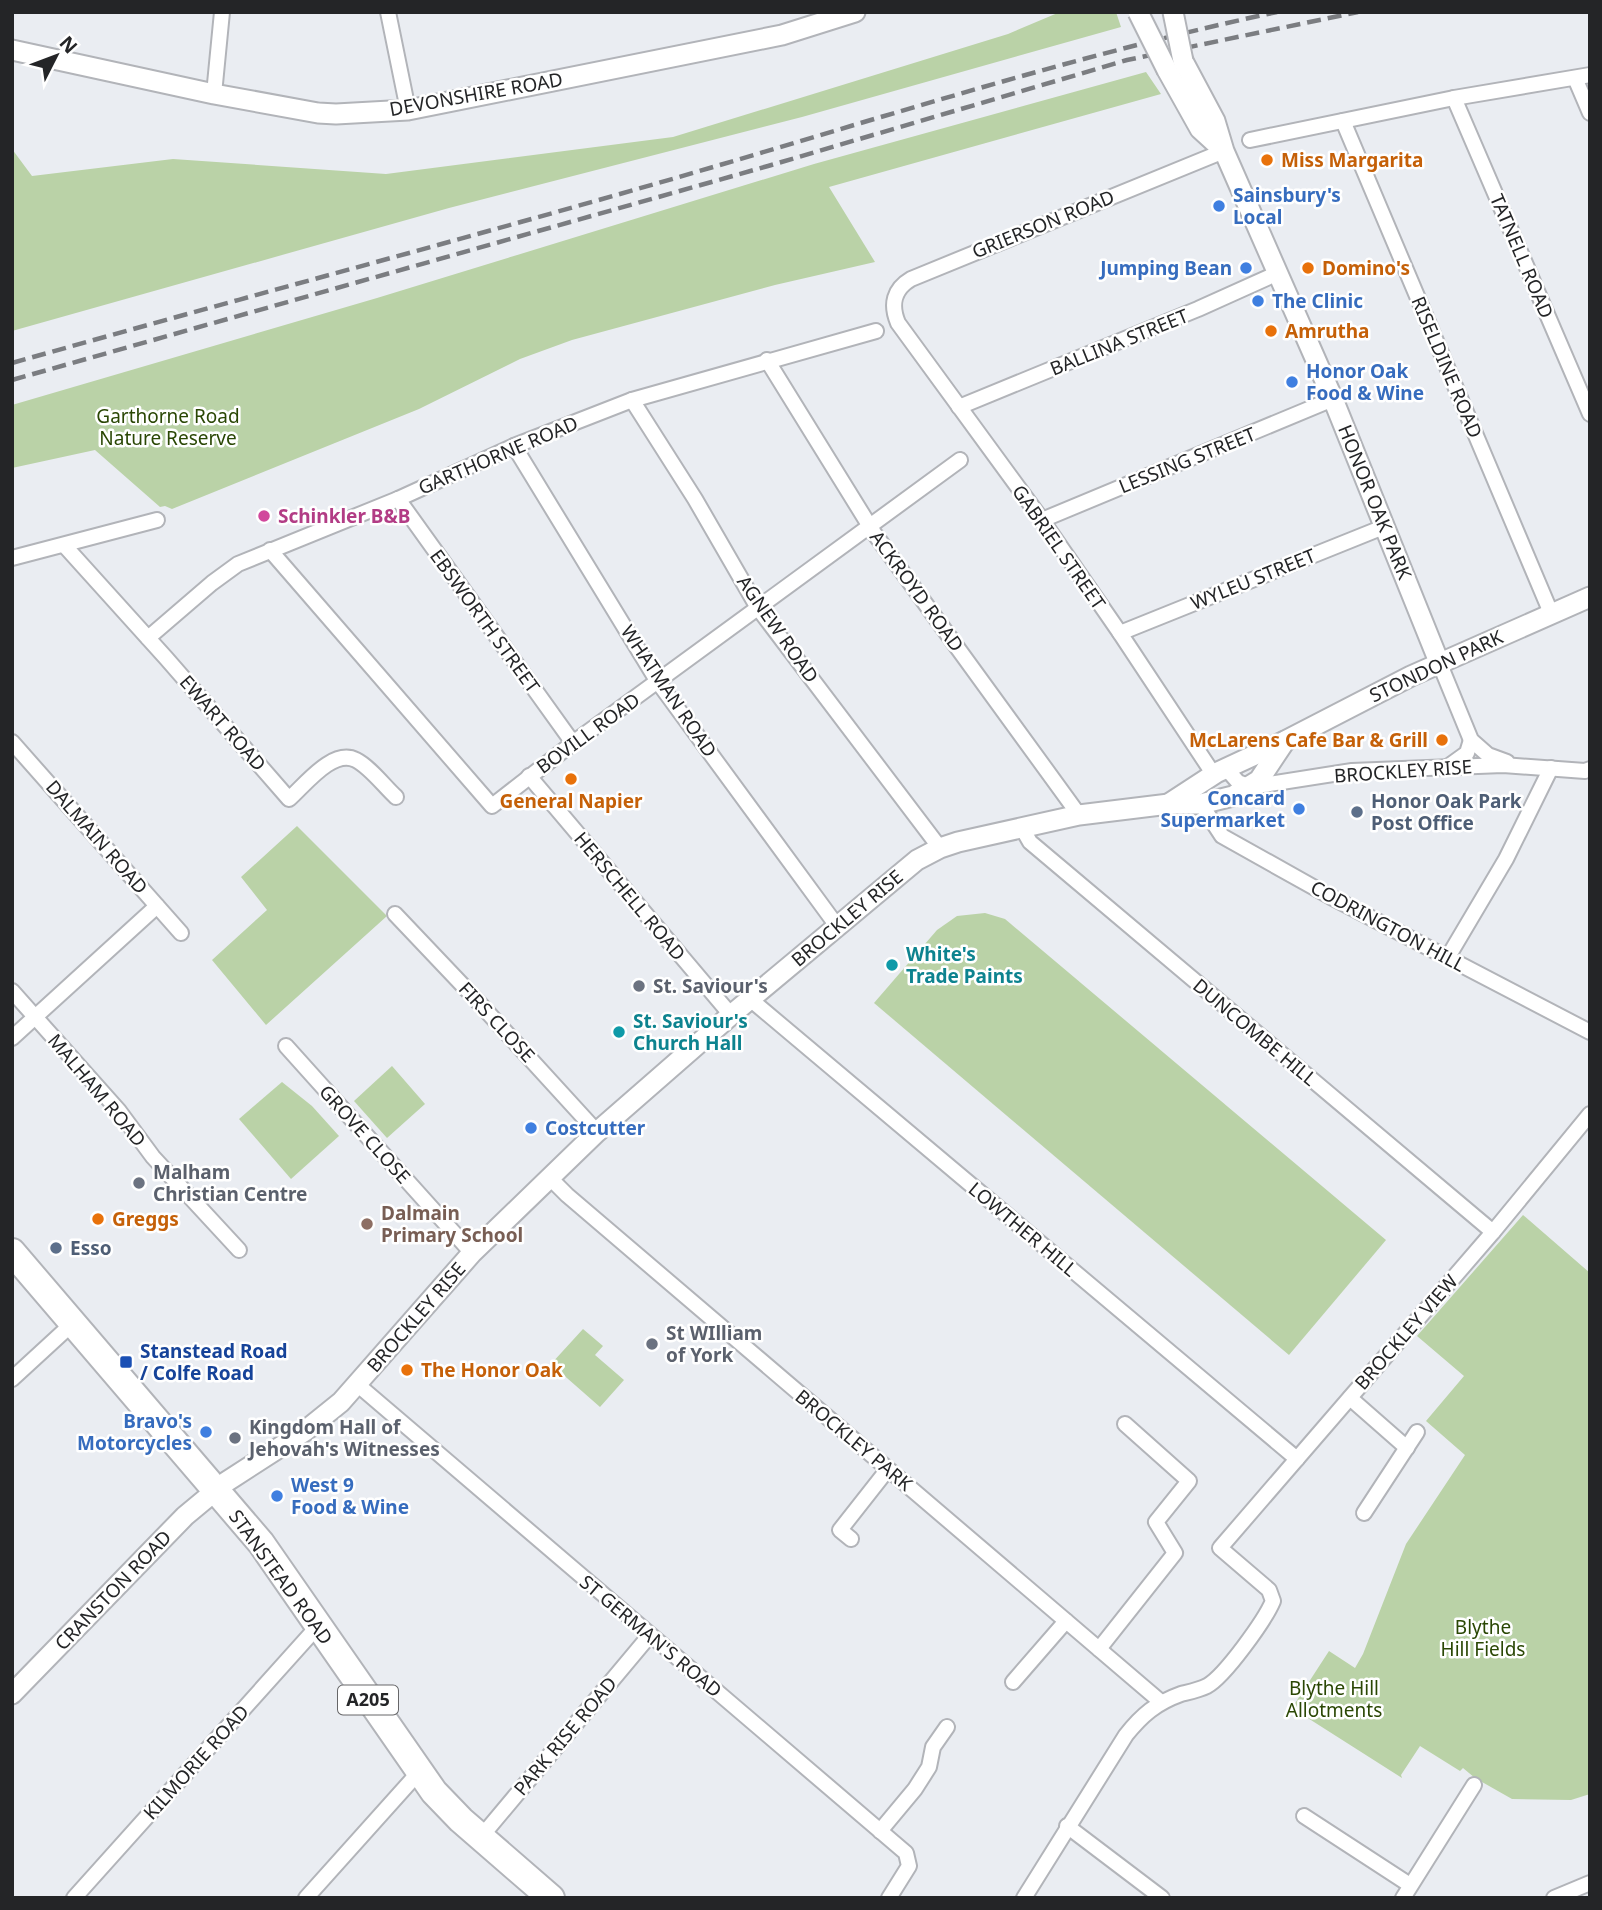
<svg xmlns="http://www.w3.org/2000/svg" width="1602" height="1910" viewBox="0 0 1602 1910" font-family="'Noto Sans',sans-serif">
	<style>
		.green { fill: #bad2a7 }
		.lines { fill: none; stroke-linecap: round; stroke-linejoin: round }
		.street-casing { stroke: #b2b4b9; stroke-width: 18 }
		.secondary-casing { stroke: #b2b4b9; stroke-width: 23 }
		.highway-casing { stroke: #b2b4b9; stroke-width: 30 }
		.street { stroke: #fff; stroke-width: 14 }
		.secondary { stroke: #fff; stroke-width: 19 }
		.highway { stroke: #fff; stroke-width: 26 }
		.rail { stroke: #7b7d81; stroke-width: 4.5; stroke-dasharray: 14 7; stroke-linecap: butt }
		.secondary-bridge-casing { stroke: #b2b4b9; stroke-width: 23; stroke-linecap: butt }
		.secondary-bridge { stroke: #fff; stroke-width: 19 }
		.food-dot { fill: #e8710a; stroke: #fff; stroke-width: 2.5 }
		.shop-dot { fill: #3f7fe0; stroke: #fff; stroke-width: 2.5 }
		.hotel-dot { fill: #d1479c; stroke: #fff; stroke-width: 2.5 }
		.service-dot { fill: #5c6f8a; stroke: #fff; stroke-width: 2.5 }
		.culture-dot { fill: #0f9aa8; stroke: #fff; stroke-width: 2.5 }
		.worship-dot { fill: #6b7280; stroke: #fff; stroke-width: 2.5 }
		.education-dot { fill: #8d6e63; stroke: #fff; stroke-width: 2.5 }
		.transit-dot { fill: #1a4fb4; stroke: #fff; stroke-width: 2.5 }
		.labels { text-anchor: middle; stroke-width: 5; stroke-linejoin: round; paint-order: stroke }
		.shield { fill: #fff; stroke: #666668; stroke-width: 2 }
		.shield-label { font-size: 18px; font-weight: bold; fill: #242527 }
		.street-label { font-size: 19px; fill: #242527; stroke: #fff }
		.food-label { font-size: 19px; font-weight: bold; fill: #c56008; stroke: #fff; text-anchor: start }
		.shop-label { font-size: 19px; font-weight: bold; fill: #366cbe; stroke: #fff; text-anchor: start }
		.park-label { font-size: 19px; fill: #2a4704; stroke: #fff }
		.hotel-label { font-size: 19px; font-weight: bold; fill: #b23c85; stroke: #fff; text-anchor: start }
		.service-label { font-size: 19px; font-weight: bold; fill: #4e5e75; stroke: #fff; text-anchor: start }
		.culture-label { font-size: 19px; font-weight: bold; fill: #0d838f; stroke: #fff; text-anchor: start }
		.worship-label { font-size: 19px; font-weight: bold; fill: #5b616d; stroke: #fff; text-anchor: start }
		.education-label { font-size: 19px; font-weight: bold; fill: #785e54; stroke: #fff; text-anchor: start }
		.transit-label { font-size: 19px; font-weight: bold; fill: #164399; stroke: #fff; text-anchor: start }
	</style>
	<rect width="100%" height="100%" fill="#eaedf2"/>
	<g class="green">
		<path d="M1060,12H1116L1121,27L802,117L449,208L12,331V149L32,176L173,159L386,174L673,137L1008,34Z"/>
		<path d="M1146,72L1161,94L829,187L875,262L775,285L572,340L520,359L419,409L172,509L165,506L160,507L95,450L12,468V405L377,298L814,164Z"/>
		<path d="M297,826L387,916L266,1025L212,960L267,910L241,877Z"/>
		<path d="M985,913L1005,919L1386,1240L1289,1355L874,1003L937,930L957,916Z"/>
		<path d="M392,1066L425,1104L387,1138L354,1101Z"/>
		<path d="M282,1082L312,1106L339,1136L291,1179L239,1119Z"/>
		<path d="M1523,1215L1590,1273V1794L1571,1800L1512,1799L1475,1778L1463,1768L1460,1771L1420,1746L1401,1775L1402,1778L1292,1708L1329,1651L1355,1668L1363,1654L1406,1544L1465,1455L1426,1421L1464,1376L1417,1336Z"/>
		<path d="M583,1329L603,1346L595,1355L624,1380L600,1407L551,1364Z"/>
	</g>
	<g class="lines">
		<g class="street-casing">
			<g id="street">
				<path d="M388,12L408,110"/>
				<path d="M1575,78L1590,113"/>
				<path d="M214,94L222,12"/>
				<path d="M1454,98L1590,414"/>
				<path d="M1343,121L1551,613"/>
				<path d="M1250,140L1454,98L1590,75"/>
				<path d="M767,360L874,533L1079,815"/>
				<path d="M632,400L695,499L758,608L940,848"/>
				<path d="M959,407L1198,309L1278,273"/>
				<path d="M514,446L658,682L837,926"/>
				<path d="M398,499L573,743"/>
				<path d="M1042,520L1333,399"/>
				<path d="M64,545L166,658L289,799C305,785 333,748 356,760C370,767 384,786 396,797"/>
				<path d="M270,550L492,806L573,743L960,460"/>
				<path d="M12,558L157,520"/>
				<path d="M1120,633L1386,526"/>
				<path d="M148,638L212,583L238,564L398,499L514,446L632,400L876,331"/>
				<path d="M1439,662L1471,740L1488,755L1507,762"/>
				<path d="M12,742L181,933"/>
				<path d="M1232,765L1231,774L1238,782L1250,787L1352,771L1377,770L1503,765L1585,771L1590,769"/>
				<path d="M1449,766L1467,753L1471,740"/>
				<path d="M1214,775L1120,633L1042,520L898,323C890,304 894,289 911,279L1224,151"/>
				<path d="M529,776L731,1015"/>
				<path d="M1201,804L1222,836L1331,897L1590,1032"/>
				<path d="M1022,828L1030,842L1493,1232"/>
				<path d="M395,914L470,993L597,1132"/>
				<path d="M1448,957L1506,859L1551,768"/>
				<path d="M12,991L119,1111L153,1157L239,1250"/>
				<path d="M750,999L1297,1459"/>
				<path d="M12,1038L157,906"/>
				<path d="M286,1046L472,1253"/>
				<path d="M549,1177L567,1195L1161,1702"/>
				<path d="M12,1379L73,1323"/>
				<path d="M358,1385L906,1853L909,1866L889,1898"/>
				<path d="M1350,1398L1407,1448"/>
				<path d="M1364,1513L1417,1432"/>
				<path d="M851,1539L840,1530L888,1469"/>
				<path d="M1099,1649L1175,1553L1156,1522L1189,1481L1125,1424"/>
				<path d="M1013,1682L1066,1621"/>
				<path d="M1304,1816L1410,1885"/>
				<path d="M1067,1826L1162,1898"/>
				<path d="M880,1831L915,1789L929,1767L933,1747L947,1727"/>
				<path d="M481,1837L650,1635"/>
				<path d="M74,1898L318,1626"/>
				<path d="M306,1898L419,1772"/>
				<path d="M1024,1898L1126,1735C1142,1715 1156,1703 1181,1694C1189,1692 1199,1690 1207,1686C1225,1676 1265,1620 1273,1601L1269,1590L1220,1548L1493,1232L1590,1114"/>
				<path d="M1403,1898L1474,1785"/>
				<path d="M1554,1898L1590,1883"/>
			</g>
		</g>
		<g class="secondary-casing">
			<g id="secondary">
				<path d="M12,50L214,94L318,113L336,114L408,110L782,35L855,12"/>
				<path d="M1183,61L1215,121L1224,151L1333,399L1439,662"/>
				<path d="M1167,70L1200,129L1223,150"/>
				<path d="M1170,803L1216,773L1285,741L1411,676L1590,597"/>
				<path d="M12,1694L185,1516L226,1482L305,1431L341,1402L472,1253L597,1132L731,1015L917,860L940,848L958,842L1079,815L1169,804H1201L1233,796L1259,780L1285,741"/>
			</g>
		</g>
		<g class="highway-casing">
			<path id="highway" d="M12,1252L261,1543L434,1792L461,1820L551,1898"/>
		</g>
		<use href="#street" class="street"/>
		<use href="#secondary" class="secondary"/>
		<use href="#highway" class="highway"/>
		<g class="rail">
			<path d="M12,363C234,300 458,241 679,177C878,119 1075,55 1277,12"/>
			<path d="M12,380L768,166L1127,60L1358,12"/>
		</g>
		<g class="secondary-bridge-casing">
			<g id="secondary-bridge">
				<path d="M1138,12L1167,70"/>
				<path d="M1173,12L1183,61"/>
			</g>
		</g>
		<use href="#secondary-bridge" class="secondary-bridge"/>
	</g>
	<g class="food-dot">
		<circle cx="1267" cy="160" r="7"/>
		<circle cx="1308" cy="268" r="7"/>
		<circle cx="1271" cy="331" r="7"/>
		<circle cx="1442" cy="740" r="7"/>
		<circle cx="571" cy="779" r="7"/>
		<circle cx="98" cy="1219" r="7"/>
		<circle cx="407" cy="1370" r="7"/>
	</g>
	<g class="shop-dot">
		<circle cx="1219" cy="206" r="7"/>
		<circle cx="1246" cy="268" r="7"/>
		<circle cx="1258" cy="301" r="7"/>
		<circle cx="1292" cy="382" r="7"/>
		<circle cx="1299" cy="809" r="7"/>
		<circle cx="531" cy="1128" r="7"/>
		<circle cx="206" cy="1432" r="7"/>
		<circle cx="277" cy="1496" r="7"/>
	</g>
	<circle class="hotel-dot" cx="264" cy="516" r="7"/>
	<g class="service-dot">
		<circle cx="1357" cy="812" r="7"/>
		<circle cx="56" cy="1248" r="7"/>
	</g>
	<g class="culture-dot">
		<circle cx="892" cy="965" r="7"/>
		<circle cx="619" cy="1032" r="7"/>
	</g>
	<g class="worship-dot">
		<circle cx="639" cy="986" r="7"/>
		<circle cx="139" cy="1183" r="7"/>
		<circle cx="652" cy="1344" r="7"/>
		<circle cx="235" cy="1438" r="7"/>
	</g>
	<circle class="education-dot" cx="367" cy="1224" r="7"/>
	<rect class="transit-dot" x="119" y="1355" width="14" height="14" rx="3.5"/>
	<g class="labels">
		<rect class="shield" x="338" y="1685.5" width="60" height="29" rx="5"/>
		<g class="shield-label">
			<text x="368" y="1706">A205</text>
		</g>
		<g class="street-label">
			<text transform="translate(476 94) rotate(-10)" y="7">DEVONSHIRE ROAD</text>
			<text transform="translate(1043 224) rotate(-22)" y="7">GRIERSON ROAD</text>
			<text transform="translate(1522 256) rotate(67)" y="7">TATNELL ROAD</text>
			<text transform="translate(1119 342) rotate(-22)" y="7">BALLINA STREET</text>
			<text transform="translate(1447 367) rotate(67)" y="7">RISELDINE ROAD</text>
			<text transform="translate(498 455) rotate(-23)" y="7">GARTHORNE ROAD</text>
			<text transform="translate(1187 460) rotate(-22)" y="7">LESSING STREET</text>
			<text transform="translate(1375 502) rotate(68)" y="7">HONOR OAK PARK</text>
			<text transform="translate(1059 547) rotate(55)" y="7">GABRIEL STREET</text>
			<text transform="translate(1253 579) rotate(-22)" y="7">WYLEU STREET</text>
			<text transform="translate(917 591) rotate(54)" y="7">ACKROYD ROAD</text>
			<text transform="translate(485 621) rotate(54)" y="7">EBSWORTH STREET</text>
			<text transform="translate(778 629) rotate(55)" y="7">AGNEW ROAD</text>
			<text transform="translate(1436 666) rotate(-25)" y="7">STONDON PARK</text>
			<text transform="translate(669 691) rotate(56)" y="7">WHATMAN ROAD</text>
			<text transform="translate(223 723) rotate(49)" y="7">EWART ROAD</text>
			<text transform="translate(588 733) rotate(-36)" y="7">BOVILL ROAD</text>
			<text transform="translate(1403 771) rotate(-4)" y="7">BROCKLEY RISE</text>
			<text transform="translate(97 837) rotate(49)" y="7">DALMAIN ROAD</text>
			<text transform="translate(630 896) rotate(50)" y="7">HERSCHELL ROAD</text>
			<text transform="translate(847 918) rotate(-40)" y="7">BROCKLEY RISE</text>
			<text transform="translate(1388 926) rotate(28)" y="7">CODRINGTON HILL</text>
			<text transform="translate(497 1022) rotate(47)" y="7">FIRS CLOSE</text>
			<text transform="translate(1255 1032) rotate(40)" y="7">DUNCOMBE HILL</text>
			<text transform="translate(97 1090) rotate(50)" y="7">MALHAM ROAD</text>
			<text transform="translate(365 1134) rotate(48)" y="7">GROVE CLOSE</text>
			<text transform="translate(1023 1229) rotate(40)" y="7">LOWTHER HILL</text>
			<text transform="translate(416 1317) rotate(-49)" y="7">BROCKLEY RISE</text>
			<text transform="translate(1406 1332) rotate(-49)" y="7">BROCKLEY VIEW</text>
			<text transform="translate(854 1440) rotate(40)" y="7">BROCKLEY PARK</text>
			<text transform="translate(281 1577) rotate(54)" y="7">STANSTEAD ROAD</text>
			<text transform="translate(113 1590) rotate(-46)" y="7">CRANSTON ROAD</text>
			<text transform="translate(651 1636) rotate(40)" y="7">ST GERMAN'S ROAD</text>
			<text transform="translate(565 1736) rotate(-50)" y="7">PARK RISE ROAD</text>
			<text transform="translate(196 1762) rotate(-48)" y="7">KILMORIE ROAD</text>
		</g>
		<g class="food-label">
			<text x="1281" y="167">Miss Margarita</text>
			<text x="1322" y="275">Domino's</text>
			<text x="1285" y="338">Amrutha</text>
			<text x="1428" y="747" text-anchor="end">McLarens Cafe Bar &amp; Grill</text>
			<text x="571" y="808" text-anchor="middle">General Napier</text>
			<text x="112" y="1226">Greggs</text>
			<text x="421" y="1377">The Honor Oak</text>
		</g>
		<g class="shop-label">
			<text x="1233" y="202">Sainsbury's<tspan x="1233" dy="22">Local</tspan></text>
			<text x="1232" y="275" text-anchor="end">Jumping Bean</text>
			<text x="1272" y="308">The Clinic</text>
			<text x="1306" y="378">Honor Oak<tspan x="1306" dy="22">Food &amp; Wine</tspan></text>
			<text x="1285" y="805" text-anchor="end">Concard<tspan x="1285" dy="22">Supermarket</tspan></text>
			<text x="545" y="1135">Costcutter</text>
			<text x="192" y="1428" text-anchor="end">Bravo's<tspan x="192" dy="22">Motorcycles</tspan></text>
			<text x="291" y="1492">West 9<tspan x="291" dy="22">Food &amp; Wine</tspan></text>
		</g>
		<g class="park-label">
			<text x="168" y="423">Garthorne Road<tspan x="168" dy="22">Nature Reserve</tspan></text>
			<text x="1483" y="1634">Blythe<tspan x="1483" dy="22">Hill Fields</tspan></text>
			<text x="1334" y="1695">Blythe Hill<tspan x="1334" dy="22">Allotments</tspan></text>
		</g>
		<g class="hotel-label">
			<text x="278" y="523">Schinkler B&amp;B</text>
		</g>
		<g class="service-label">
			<text x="1371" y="808">Honor Oak Park<tspan x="1371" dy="22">Post Office</tspan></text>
			<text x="70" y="1255">Esso</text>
		</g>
		<g class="culture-label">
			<text x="906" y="961">White's<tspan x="906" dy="22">Trade Paints</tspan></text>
			<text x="633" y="1028">St. Saviour's<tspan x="633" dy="22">Church Hall</tspan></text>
		</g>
		<g class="worship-label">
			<text x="653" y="993">St. Saviour's</text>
			<text x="153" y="1179">Malham<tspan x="153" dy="22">Christian Centre</tspan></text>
			<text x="666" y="1340">St WIlliam<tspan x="666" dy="22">of York</tspan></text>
			<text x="249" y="1434">Kingdom Hall of<tspan x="249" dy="22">Jehovah's Witnesses</tspan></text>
		</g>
		<g class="education-label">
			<text x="381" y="1220">Dalmain<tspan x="381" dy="22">Primary School</tspan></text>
		</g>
		<g class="transit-label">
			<text x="140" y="1358">Stanstead Road<tspan x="140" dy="22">/ Colfe Road</tspan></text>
		</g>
	</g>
	<rect width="1602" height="1910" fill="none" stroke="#242527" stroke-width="28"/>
	<g transform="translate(56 56) rotate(48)" stroke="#ffffff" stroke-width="5" paint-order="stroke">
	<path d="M0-5L12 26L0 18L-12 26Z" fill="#242527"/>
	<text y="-10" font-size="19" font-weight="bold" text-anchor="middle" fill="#242527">N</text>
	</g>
</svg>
